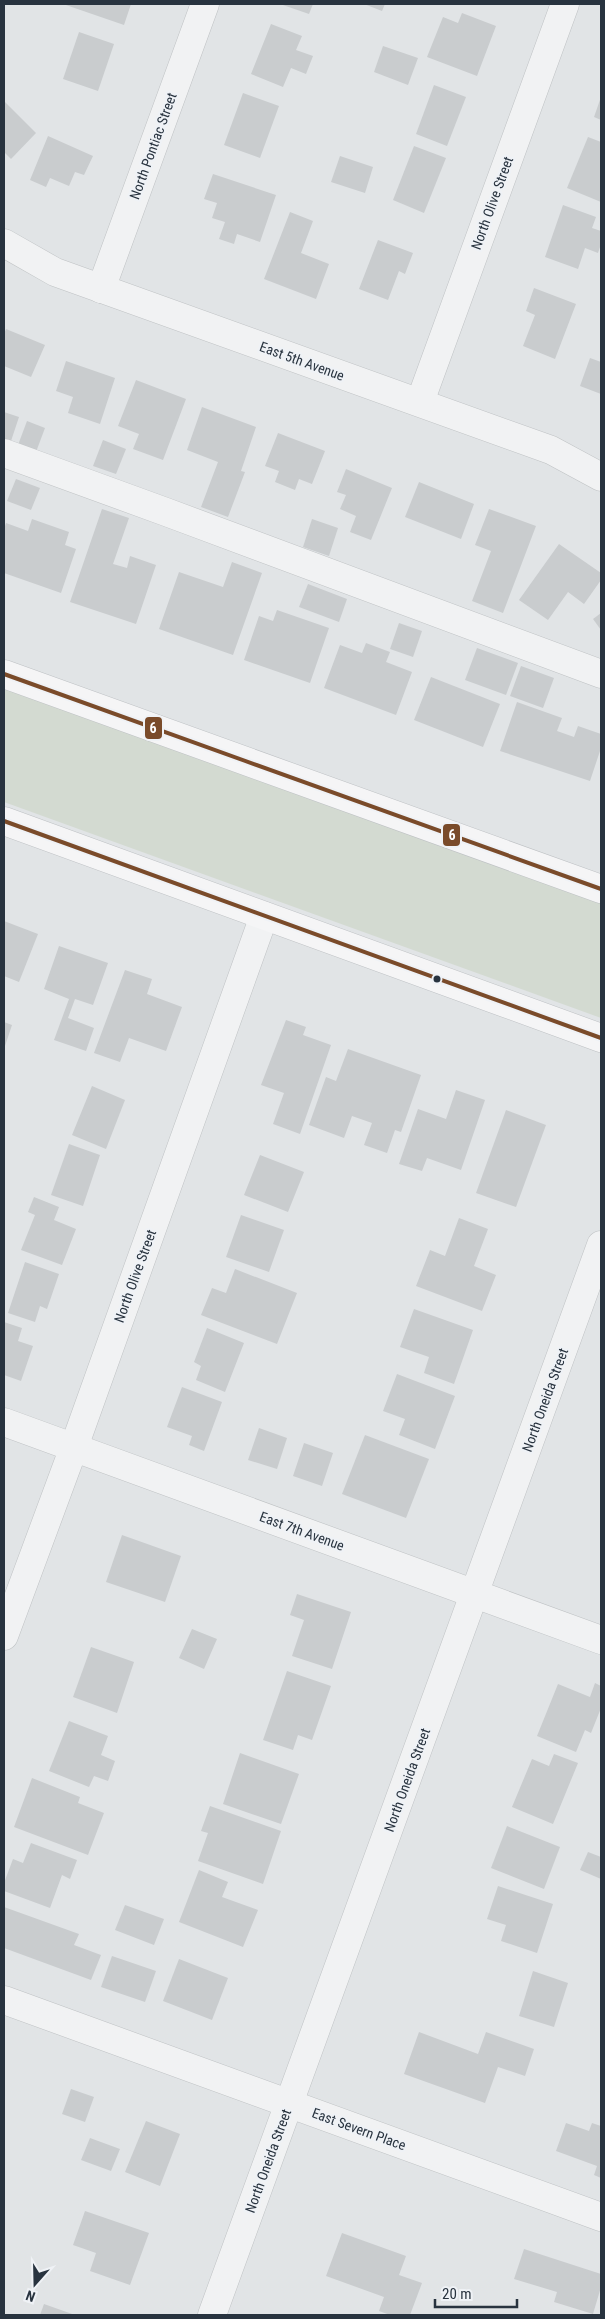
<svg xmlns="http://www.w3.org/2000/svg" width="605" height="2319" viewBox="0 0 605 2319" font-family="'Roboto Condensed',sans-serif">
	<style>
		.green { fill: #d3dad1 }
		.building { fill: #c9ccce }
		.lines { fill: none; stroke-linecap: round; stroke-linejoin: round }
		.minor-casing { stroke: #bfc2c4; stroke-width: 29 }
		.major-casing { stroke: #bec1c4; stroke-width: 29 }
		.minor { stroke: #f1f2f3; stroke-width: 28 }
		.major { stroke: #f5f5f6; stroke-width: 28 }
		.bus-1-casing { stroke: #eff2f6; stroke-width: 8 }
		.bus-1 { stroke: #7a4b2a; stroke-width: 4 }
		.bus-dot { fill: #28333f; stroke: #eff2f6; stroke-width: 2 }
		.labels { text-anchor: middle; stroke-width: 4.5; stroke-linejoin: round; paint-order: stroke }
		.street-label { font-size: 14px; fill: #28333f; stroke: #eff2f6 }
		.line-badge { stroke: #eff2f6; stroke-width: 2 }
		.badge-label { font-size: 14px; text-anchor: middle; font-weight: bold; fill: #fff }
	</style>
	<rect width="100%" height="100%" fill="#e1e4e6"/>
	<path class="green" d="M4,687L601,903V1018L4,802Z"/>
	<g class="building">
		<path d="M63,4H131L124,25Z"/>
		<path d="M280,4H313L309,14Z"/>
		<path d="M364,4H385L382,11Z"/>
		<path d="M462,13L496,26L477,76L427,57L443,17L458,23Z"/>
		<path d="M271,24L302,36L296,50L313,56L306,74L291,68L283,87L251,74Z"/>
		<path d="M79,32L114,44L98,91L63,79Z"/>
		<path d="M383,46L418,58L408,85L374,72Z"/>
		<path d="M434,85L466,97L447,146L416,134Z"/>
		<path d="M243,93L279,106L260,158L224,145Z"/>
		<path d="M601,97V120L594,117Z"/>
		<path d="M4,101L36,133L11,159L4,152Z"/>
		<path d="M48,136L93,156L84,175L75,172L69,186L50,178L46,187L30,180Z"/>
		<path d="M588,137L601,142V202L567,188Z"/>
		<path d="M414,146L446,158L424,213L393,200Z"/>
		<path d="M340,156L373,167L365,193L331,182Z"/>
		<path d="M213,174L276,195L260,242L237,234L234,244L219,239L225,222L212,218L217,203L204,199Z"/>
		<path d="M563,205L596,217L592,228L601,231V244L598,253L585,248L578,269L545,257Z"/>
		<path d="M290,212L313,221L301,253L329,264L316,299L264,279Z"/>
		<path d="M378,240L413,253L405,274L399,271L388,300L359,289Z"/>
		<path d="M534,288L576,304L555,359L523,346L535,315L526,311Z"/>
		<path d="M6,329L45,345L31,377L4,366V334Z"/>
		<path d="M590,358L601,362V394L580,386Z"/>
		<path d="M66,361L115,378L100,424L68,413L73,397L56,391Z"/>
		<path d="M136,380L186,399L163,460L133,449L139,434L118,426Z"/>
		<path d="M202,407L256,427L241,471L245,472L228,517L201,507L218,462L187,450Z"/>
		<path d="M4,412L19,417L11,441L4,439Z"/>
		<path d="M27,421L45,428L36,452L18,445Z"/>
		<path d="M278,433L325,451L312,484L299,479L295,490L275,482L279,471L265,466Z"/>
		<path d="M103,440L126,449L116,474L93,466Z"/>
		<path d="M346,469L392,488L371,540L350,532L356,516L340,509L346,495L337,492Z"/>
		<path d="M16,479L40,488L31,510L7,501Z"/>
		<path d="M419,482L474,504L461,539L405,517Z"/>
		<path d="M102,509L129,518L113,564L127,568L130,556L156,565L136,624L70,602Z"/>
		<path d="M489,509L536,526L503,613L472,601L491,551L475,545Z"/>
		<path d="M32,519L69,532L65,545L76,549L61,593L4,573V529L6,523L28,531Z"/>
		<path d="M312,519L338,528L329,556L303,547Z"/>
		<path d="M559,544L601,573V580L584,604L568,592L548,620L519,600Z"/>
		<path d="M232,562L262,573L233,655L159,629L179,572L223,587Z"/>
		<path d="M308,584L347,599L339,622L299,607Z"/>
		<path d="M277,610L329,628L310,683L244,660L259,616L273,621Z"/>
		<path d="M601,613V630L593,619Z"/>
		<path d="M399,623L422,631L413,657L390,649Z"/>
		<path d="M366,643L390,652L386,662L412,672L396,715L324,688L340,645L362,653Z"/>
		<path d="M477,648L518,663L506,695L465,680Z"/>
		<path d="M521,666L554,678L543,708L510,696Z"/>
		<path d="M431,677L500,704L483,747L414,720Z"/>
		<path d="M517,702L562,718L557,731L574,737L578,726L601,734V748L590,781L500,751Z"/>
		<path d="M4,921L38,934L19,982L4,976Z"/>
		<path d="M59,946L108,963L93,1005L75,999L68,1018L94,1028L86,1051L54,1040L69,999L44,989Z"/>
		<path d="M125,970L152,979L147,994L182,1007L166,1051L129,1038L120,1062L94,1053Z"/>
		<path d="M286,1020L306,1027L303,1035L331,1045L300,1134L273,1124L284,1093L261,1085Z"/>
		<path d="M4,1022L12,1025L4,1049Z"/>
		<path d="M348,1049L421,1075L401,1132L395,1130L387,1153L364,1145L372,1123L352,1116L344,1138L309,1125L326,1077L336,1081Z"/>
		<path d="M92,1086L125,1100L106,1149L72,1135Z"/>
		<path d="M456,1090L485,1100L461,1170L427,1158L422,1171L399,1164L418,1109L446,1119Z"/>
		<path d="M506,1110L546,1125L516,1207L476,1193Z"/>
		<path d="M69,1144L100,1155L83,1206L51,1195Z"/>
		<path d="M260,1155L304,1172L288,1212L244,1195Z"/>
		<path d="M34,1197L59,1207L54,1220L76,1229L62,1265L21,1250L35,1215L28,1212Z"/>
		<path d="M241,1215L284,1230L269,1272L226,1257Z"/>
		<path d="M459,1218L488,1229L474,1266L496,1275L482,1311L416,1286L430,1250L445,1256Z"/>
		<path d="M25,1262L59,1274L47,1309L40,1306L35,1322L8,1313Z"/>
		<path d="M235,1269L297,1293L277,1344L201,1315L212,1288L226,1293Z"/>
		<path d="M414,1309L473,1330L454,1384L424,1373L429,1357L400,1347Z"/>
		<path d="M4,1322L22,1328L18,1341L33,1346L21,1381L4,1375Z"/>
		<path d="M207,1328L244,1343L225,1392L196,1380L201,1366L194,1362Z"/>
		<path d="M397,1374L455,1396L435,1449L399,1435L405,1419L383,1411Z"/>
		<path d="M182,1387L222,1402L204,1451L189,1445L192,1436L167,1427Z"/>
		<path d="M259,1428L287,1438L277,1469L248,1460Z"/>
		<path d="M365,1435L429,1459L406,1518L342,1494Z"/>
		<path d="M304,1443L333,1453L322,1486L293,1476Z"/>
		<path d="M122,1535L181,1556L165,1602L106,1582Z"/>
		<path d="M297,1594L351,1612L332,1669L292,1656L304,1620L290,1615Z"/>
		<path d="M192,1629L217,1639L204,1669L179,1658Z"/>
		<path d="M91,1647L134,1662L117,1713L73,1697Z"/>
		<path d="M287,1671L331,1686L312,1740L298,1735L293,1750L263,1740Z"/>
		<path d="M595,1683L601,1686V1708L591,1733L585,1730L576,1752L537,1736L558,1684L590,1697Z"/>
		<path d="M69,1721L108,1736L101,1755L115,1761L108,1781L94,1776L89,1787L49,1771Z"/>
		<path d="M240,1753L299,1774L281,1824L223,1804Z"/>
		<path d="M554,1754L578,1763L553,1824L512,1807L532,1759L549,1766Z"/>
		<path d="M32,1778L80,1797L78,1803L104,1813L88,1855L14,1827Z"/>
		<path d="M210,1806L281,1831L263,1884L198,1861L208,1833L201,1831Z"/>
		<path d="M507,1826L560,1847L544,1889L491,1868Z"/>
		<path d="M31,1843L77,1860L70,1879L62,1875L50,1908L4,1891V1883L13,1859L23,1863Z"/>
		<path d="M588,1852L601,1857V1879L580,1870Z"/>
		<path d="M199,1870L228,1882L222,1897L258,1910L243,1947L179,1922Z"/>
		<path d="M498,1886L553,1904L537,1953L501,1941L506,1925L487,1919Z"/>
		<path d="M125,1905L164,1919L154,1945L115,1930Z"/>
		<path d="M4,1907L79,1934L74,1945L101,1955L91,1980L4,1948Z"/>
		<path d="M112,1956L156,1971L145,2002L101,1987Z"/>
		<path d="M179,1959L228,1978L212,2020L163,2001Z"/>
		<path d="M533,1971L568,1983L554,2027L519,2016Z"/>
		<path d="M419,2032L478,2054L486,2032L534,2049L525,2076L498,2067L485,2103L404,2074Z"/>
		<path d="M71,2089L94,2097L85,2122L62,2114Z"/>
		<path d="M146,2121L180,2134L160,2186L125,2172Z"/>
		<path d="M566,2123L589,2131L592,2123L601,2126V2178L594,2175L597,2166L556,2151Z"/>
		<path d="M90,2138L120,2149L111,2171L81,2160Z"/>
		<path d="M85,2211L149,2233L130,2285L90,2271L96,2253L73,2245Z"/>
		<path d="M342,2233L406,2256L399,2275L422,2283L410,2315H390L379,2311L384,2297L326,2276Z"/>
		<path d="M524,2249L601,2274V2287L593,2314L554,2302L557,2292L514,2279Z"/>
		<path d="M44,2304L75,2315H40Z"/>
	</g>
	<g class="lines">
		<g class="minor-casing">
			<g id="minor">
				<path d="M4,243L55,272L551,450L601,477"/>
				<path d="M101,289L205,4"/>
				<path d="M420,402L565,4"/>
				<path d="M4,453L166,512L601,674"/>
				<path d="M4,1422L601,1640"/>
				<path d="M4,1636L74,1447L264,916"/>
				<path d="M4,2000L601,2217"/>
				<path d="M212,2315L601,1245"/>
			</g>
		</g>
		<g class="major-casing">
			<g id="major">
				<path d="M4,674L601,889"/>
				<path d="M4,821L601,1038"/>
			</g>
		</g>
		<use href="#minor" class="minor"/>
		<use href="#major" class="major"/>
		<g class="bus-1-casing">
			<g id="bus-1">
				<path d="M4,674L601,889"/>
				<path d="M4,821L601,1038"/>
			</g>
		</g>
		<use href="#bus-1" class="bus-1"/>
	</g>
	<circle class="bus-dot" cx="437" cy="979" r="4.5"/>
	<g class="labels">
		<g class="street-label">
			<text transform="translate(153 146) rotate(-70)" y="5">North Pontiac Street</text>
			<text transform="translate(492 203) rotate(-70)" y="5">North Olive Street</text>
			<text transform="translate(302 361) rotate(20)" y="5">East 5th Avenue</text>
			<text transform="translate(135 1276) rotate(-70)" y="5">North Olive Street</text>
			<text transform="translate(545 1400) rotate(-70)" y="5">North Oneida Street</text>
			<text transform="translate(302 1531) rotate(20)" y="5">East 7th Avenue</text>
			<text transform="translate(407 1780) rotate(-70)" y="5">North Oneida Street</text>
			<text transform="translate(359 2129) rotate(20)" y="5">East Severn Place</text>
			<text transform="translate(268 2161) rotate(-70)" y="5">North Oneida Street</text>
		</g>
	</g>
	<g class="line-badge">
		<rect x="144" y="716" width="19" height="24" rx="5" fill="#7a4b2a"/>
		<rect x="442" y="823" width="19" height="24" rx="5" fill="#7a4b2a"/>
	</g>
	<g class="badge-label">
		<text x="153" y="733">6</text>
		<text x="452" y="840">6</text>
	</g>
	<rect width="605" height="2319" fill="none" stroke="#28333f" stroke-width="10"/>
	<g transform="translate(35 2284) rotate(200)" stroke="#eff2f6" stroke-width="4" paint-order="stroke">
	<path d="M0-4L9 19L0 12L-9 19Z" fill="#28333f"/>
	<text y="-8" font-size="14" font-weight="bold" text-anchor="middle" fill="#28333f">N</text>
	</g>
	<path d="M435 2299v8h82v-8" fill="none" stroke="#28333f" stroke-width="2.5"/>
	<text x="442" y="2299" font-size="15" fill="#28333f" stroke="#eff2f6" stroke-width="4" paint-order="stroke">20 m</text>
</svg>
